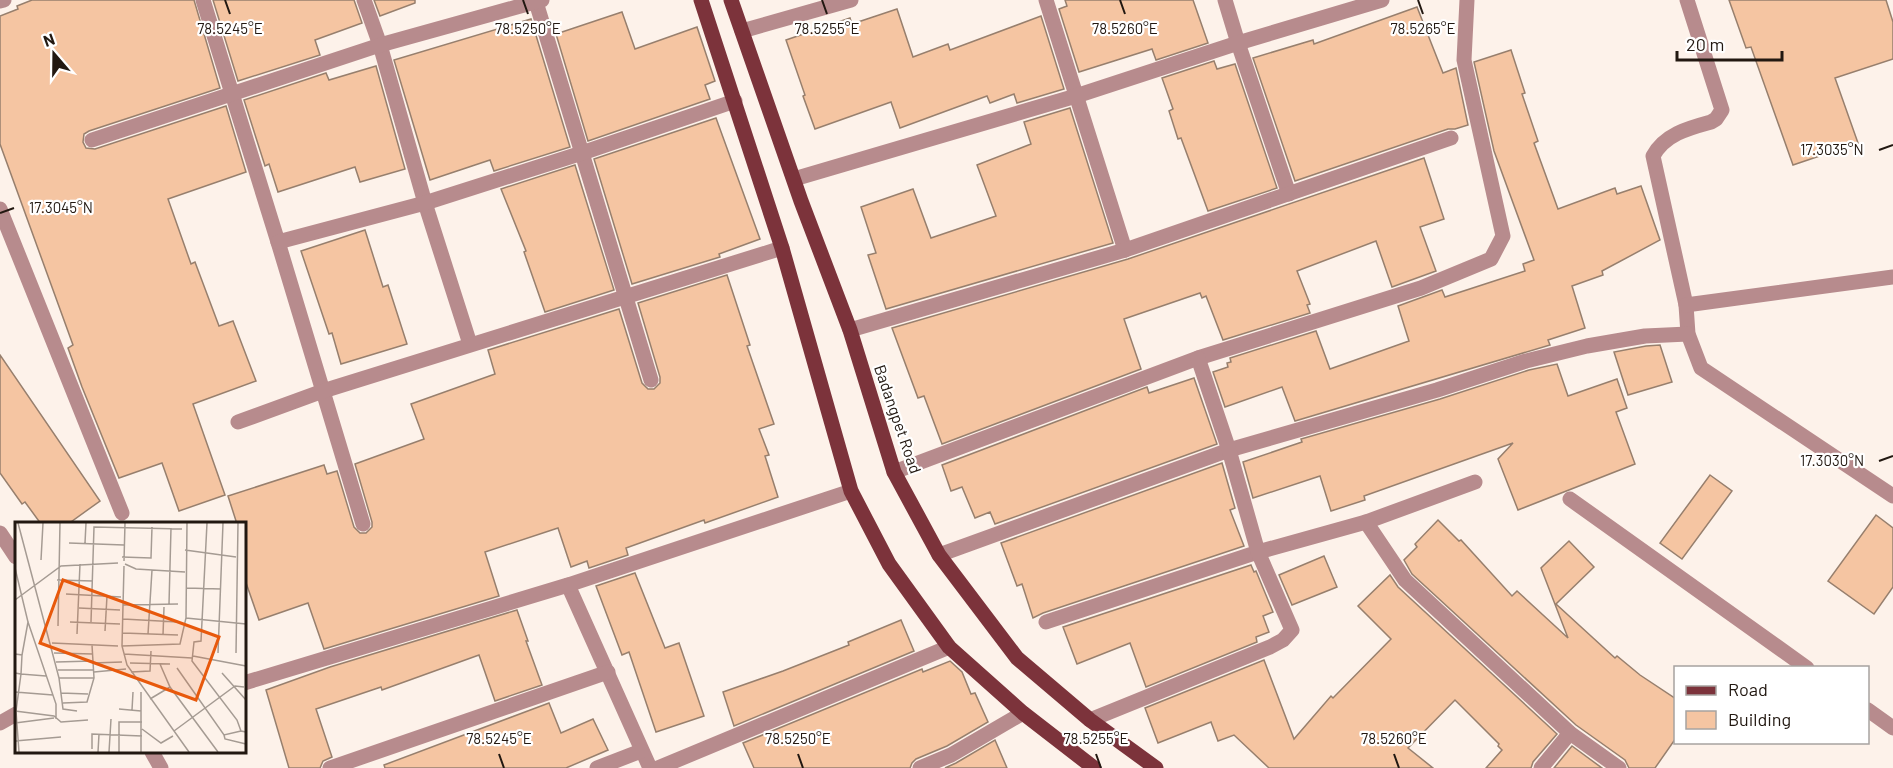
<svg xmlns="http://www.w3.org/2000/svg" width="1893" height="768" viewBox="0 0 1893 768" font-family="Barlow,sans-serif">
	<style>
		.building { fill: #f5c5a2; stroke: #977f6d; stroke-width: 1.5 }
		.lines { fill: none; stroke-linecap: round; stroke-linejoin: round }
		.minor { stroke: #b78b8d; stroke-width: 15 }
		.major { stroke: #7c333b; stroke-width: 15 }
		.ticks { fill: none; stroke: #221811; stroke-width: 2 }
		.labels { text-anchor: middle; stroke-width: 4.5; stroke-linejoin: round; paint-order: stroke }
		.street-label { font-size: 16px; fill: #221811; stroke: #fff }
		.inset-road { fill: none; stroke: #a59b93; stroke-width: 1.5 }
		.view { fill: #e8590c; fill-opacity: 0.15; stroke: #e8590c; stroke-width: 3 }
		.inset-edge { fill: none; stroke: #221811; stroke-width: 3 }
		.ticks-label { font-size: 15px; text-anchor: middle; fill: #221811; stroke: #fff; stroke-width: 4.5; stroke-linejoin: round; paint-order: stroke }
	</style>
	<rect width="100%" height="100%" fill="#fdf2ea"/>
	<g class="building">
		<path d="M32,0H194L220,88L89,131L84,134L83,142L86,148L95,149L226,106L246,172L168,199L191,264L195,262L219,326L233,321L256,381L193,404L225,495L179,511L162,463L119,478L82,387L68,348L73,345L0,144V16L18,9L17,6Z"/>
		<path d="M213,0H354L362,23L315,40L320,55L238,81Z"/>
		<path d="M374,0H415V3L380,16Z"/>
		<path d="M1065,0H1193L1208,43L1156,60L1152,49L1079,72L1059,9L1067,6Z"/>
		<path d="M1729,0H1886L1893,22V59L1835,78L1858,143L1793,165L1751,47L1746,48Z"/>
		<path d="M1417,7L1443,73L1456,68L1468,125L1455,129H1448L1295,181L1253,58L1313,40L1314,44Z"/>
		<path d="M897,9L913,57L948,44L950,50L1041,16L1064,89L1017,103L1014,94L990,103L987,96L900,128L891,102L815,129L803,96L805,95L786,40L850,18L852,24Z"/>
		<path d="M622,12L635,49L697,27L715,81L705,85L710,99L588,141L556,34Z"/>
		<path d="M531,19L570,147L494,171L490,160L430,180L394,60Z"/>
		<path d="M1511,50L1525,93L1522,94L1538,141L1534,143L1558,209L1615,188L1617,194L1641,186L1660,240L1602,271L1603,275L1572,286L1585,328L1548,340L1550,345L1295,421L1282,387L1225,407L1213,372L1228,367L1227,363L1231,362L1230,358L1316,331L1330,369L1409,341L1398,306L1442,290L1445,297L1525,271L1523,264L1534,260L1494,151L1474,62Z"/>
		<path d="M1214,61L1217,69L1235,64L1277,188L1208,211L1181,138L1178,139L1169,111L1173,109L1162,78Z"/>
		<path d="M376,66L405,169L360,182L355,167L278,192L269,164L265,166L244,100L326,73L329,80Z"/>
		<path d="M1070,108L1113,243L886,309L868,255L876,253L861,207L913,189L931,238L996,216L977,165L1031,144L1024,122Z"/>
		<path d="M716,118L760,239L719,254L720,257L632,284L594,159Z"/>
		<path d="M1424,158L1444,219L1420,227L1436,271L1392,287L1376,241L1297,271L1310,304L1307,305L1310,313L1223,340L1206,296L1202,298L1200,293L1124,319L1141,369L942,444L924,396L918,398L892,328L1128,259Z"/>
		<path d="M575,165L614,290L545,312L524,252L526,251L501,189Z"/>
		<path d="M365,230L383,287L388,285L407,344L341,364L332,333L329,334L301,251Z"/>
		<path d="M727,275L750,345L747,346L774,424L759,429L769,455L765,456L778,497L705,523L704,520L626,548L628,555L589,568L587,561L571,567L558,528L485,552L499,596L324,649L308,603L259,620L244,577V524H237L228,496L324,465L327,474L337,471L354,527L360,533H366L372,527V522L355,464L424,439L411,404L495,374L488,350L619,309L642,383L648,389H654L660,383V377L638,303Z"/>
		<path d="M1660,345L1672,382L1628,395L1614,352L1646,346Z"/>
		<path d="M0,355L100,501L68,524H41L25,502L22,504L0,473Z"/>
		<path d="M1557,364L1568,396L1617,379L1627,408L1616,412L1635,464L1518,510L1498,459L1513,443L1364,496L1365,500L1331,511L1320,476L1253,498L1243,462L1302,442L1301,439L1440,399L1529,370Z"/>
		<path d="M1194,378L1217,444L995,524L990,512L975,518L962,487L951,491L942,465L1147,387L1149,393Z"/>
		<path d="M1222,463L1235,508L1230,510L1244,546L1043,613L1033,618L1022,584L1017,586L1001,543Z"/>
		<path d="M1710,475L1732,491L1682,559L1660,543Z"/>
		<path d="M1876,515L1893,528V587L1874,614L1828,581Z"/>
		<path d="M1438,520L1459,541L1461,540L1512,596L1517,591L1568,638L1541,568L1569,541L1594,567L1556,604L1615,658L1617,656L1640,675L1676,699V738L1655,768H1629L1625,760L1576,725L1412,574L1404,560L1417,547L1415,544Z"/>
		<path d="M1324,556L1337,587L1292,605L1279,575Z"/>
		<path d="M1251,565L1254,572L1256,571L1273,612L1263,616L1269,632L1256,637L1257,642L1146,687L1130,643L1077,664L1063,627Z"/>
		<path d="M635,573L665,648L679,643L704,716L656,732L629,652L622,655L596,586Z"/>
		<path d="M1390,575L1398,587L1557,734L1533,762L1531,768H1486L1502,750L1498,746L1499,744L1455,700L1408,748L1433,768H1269L1234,735L1218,741L1211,722L1158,743L1145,708L1264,660L1294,739L1331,696L1333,698L1391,639L1358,606Z"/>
		<path d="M517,610L528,641H526L542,685L495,701L479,655L382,690L381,687L316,709L332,757L323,761L320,768H289L266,690L330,667Z"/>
		<path d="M901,620L914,651L734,726L723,692L783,671L849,645L848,642Z"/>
		<path d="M950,661L962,672L971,694L975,693L988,722L947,746L916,759L912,763L910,768H754L743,743L922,669L923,672Z"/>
		<path d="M549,703L561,733L593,719L608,750L566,768H385L384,765Z"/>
		<path d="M995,740L1007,768H945L956,763Z"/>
		<path d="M1572,746L1602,768H1554Z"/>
	</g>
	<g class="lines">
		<g class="minor">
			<path d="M203,0L278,242L363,524"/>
			<path d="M364,0L380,45L425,203L470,344"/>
			<path d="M1046,0L1125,250"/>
			<path d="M1225,0L1238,43L1289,194"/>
			<path d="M1687,0L1722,110L1716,119L1711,122C1689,128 1665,134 1653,156L1686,305L1688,334L1701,368L1893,496"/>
			<path d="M0,1L4,0"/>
			<path d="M536,2L651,380"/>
			<path d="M742,31L851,0"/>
			<path d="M92,140L380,45L542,0"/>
			<path d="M794,179L1076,96L1238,43L1382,0"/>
			<path d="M0,209L122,513"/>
			<path d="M278,242L425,203L582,153L735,101"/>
			<path d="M1686,305L1893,277"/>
			<path d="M850,330L1125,250L1451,138"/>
			<path d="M238,422L323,391L782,248"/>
			<path d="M894,472L1198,358L1421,288L1491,259L1503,236L1464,60L1467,0"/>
			<path d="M1570,499L1807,668"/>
			<path d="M1366,522L1405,580L1570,733L1619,768"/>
			<path d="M0,533L16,557"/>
			<path d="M939,555L1229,450L1437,390L1526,361L1587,346L1645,336L1688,334"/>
			<path d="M568,585L650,768"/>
			<path d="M1046,622L1258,552L1366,522L1475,482"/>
			<path d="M244,683L568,585L851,491"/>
			<path d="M1868,710L1893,728"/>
			<path d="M1090,720L1270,647L1283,640L1292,630L1258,552L1229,450L1198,358"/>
			<path d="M0,723L16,714"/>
			<path d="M152,752L161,768"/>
			<path d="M330,768L608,672"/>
			<path d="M597,768L641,751"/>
			<path d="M658,768L949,647"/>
			<path d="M920,768L951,755L1023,713"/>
			<path d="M1541,768L1570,733"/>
		</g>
		<g class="major">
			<path d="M701,0L782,248L851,491L889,564L949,647L1023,713L1094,768"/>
			<path d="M731,0L801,201L850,330L894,472L939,555L1017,658L1090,720L1156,768"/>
		</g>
	</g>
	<path class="ticks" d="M225,0L230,14M523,0L528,14M822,0L827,14M1120,0L1125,14M1418,0L1423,14M1879,150L1893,145M0,213L14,208M1879,461L1893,456M499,754L504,768M798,754L803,768M1096,754L1101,768M1394,754L1399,768"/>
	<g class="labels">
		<g class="street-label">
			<text transform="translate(898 419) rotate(71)" y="6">Badangpet Road</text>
		</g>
	</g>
	<g transform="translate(15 522)">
		<rect width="231" height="231" fill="#fdf2ea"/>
		<path class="inset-road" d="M3,1L44,156H79M192,1L186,119L179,120L177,139L222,198L226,209L231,210M54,21L109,23M70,21L71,1M170,28L221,35M107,35L136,36L137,5M26,38L28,1M109,39L110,1M110,42L121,47L170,50M109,44L107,124L112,143L174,230M0,46L13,100L7,133M42,58L78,59M171,66L206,67M51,72L106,75M0,78L46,44L103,41M154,82L156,6M108,83L163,82M64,86L105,88M171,96L231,102M108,97L163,100M13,100L41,182V197M55,100L105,102M76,100L79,5L167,7M43,104L45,1M90,109L92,74M108,111L163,113M62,112L65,42M133,112L137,48M148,113L149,85M37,121L103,124M107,124L165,122L171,96L172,1M39,131L78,132M203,131L208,1M221,131L223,1M0,132L7,133L6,152L0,151M109,132L177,136M178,134L231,144M41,140L78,139M78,141L107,140M115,141L155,142M145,142L155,165L203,230M162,146L209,213L226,209M43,148H79M79,150L111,147M116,150L135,149L136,129M207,151L231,178M44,156L48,187L62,189M0,170L38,173M126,170V230M46,171L73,172M135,177L155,165M48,181L72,180L79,156L77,123M104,187L126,189M117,188L118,170M0,189L39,194L46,200L73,198M0,201L39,196M127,207L146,221L158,214M159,209L220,164L229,165M209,213L210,217L231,222M0,219L46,215M77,227V212L127,214M4,230L1,189L6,152L31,154M83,230L84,212M94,230L96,197M104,230V200H127"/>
		<path class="view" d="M48,58L204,115L181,178L25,121Z"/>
		<rect width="231" height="231" class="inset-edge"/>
	</g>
	<g class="ticks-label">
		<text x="230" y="34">78.5245°E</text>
		<text x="528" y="34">78.5250°E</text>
		<text x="827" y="34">78.5255°E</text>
		<text x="1125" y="34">78.5260°E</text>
		<text x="1423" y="34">78.5265°E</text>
		<text x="1832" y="155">17.3035°N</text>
		<text x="61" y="213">17.3045°N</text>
		<text x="1832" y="466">17.3030°N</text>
		<text x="499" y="744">78.5245°E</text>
		<text x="798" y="744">78.5250°E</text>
		<text x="1096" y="744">78.5255°E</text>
		<text x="1394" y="744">78.5260°E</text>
	</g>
	<rect x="1674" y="666" width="195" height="78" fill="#ffffff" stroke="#a7a3a0" stroke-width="1.5"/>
	<rect x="1686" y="686" width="30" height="9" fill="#7c333b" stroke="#a7a3a0" stroke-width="1.5"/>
	<text x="1728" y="696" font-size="18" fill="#221811">Road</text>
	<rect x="1686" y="711" width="30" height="18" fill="#f5c5a2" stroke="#a7a3a0" stroke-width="1.5"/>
	<text x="1728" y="726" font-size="18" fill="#221811">Building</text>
	<g transform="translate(54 54) rotate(340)" stroke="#ffffff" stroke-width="4.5" paint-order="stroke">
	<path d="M0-4.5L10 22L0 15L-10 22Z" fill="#221811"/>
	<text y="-9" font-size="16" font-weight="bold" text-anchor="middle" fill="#221811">N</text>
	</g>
	<path d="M1677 51v9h105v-9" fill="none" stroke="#221811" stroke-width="3"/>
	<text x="1686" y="51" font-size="18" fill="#221811" stroke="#ffffff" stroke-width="4.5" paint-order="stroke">20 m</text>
</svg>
